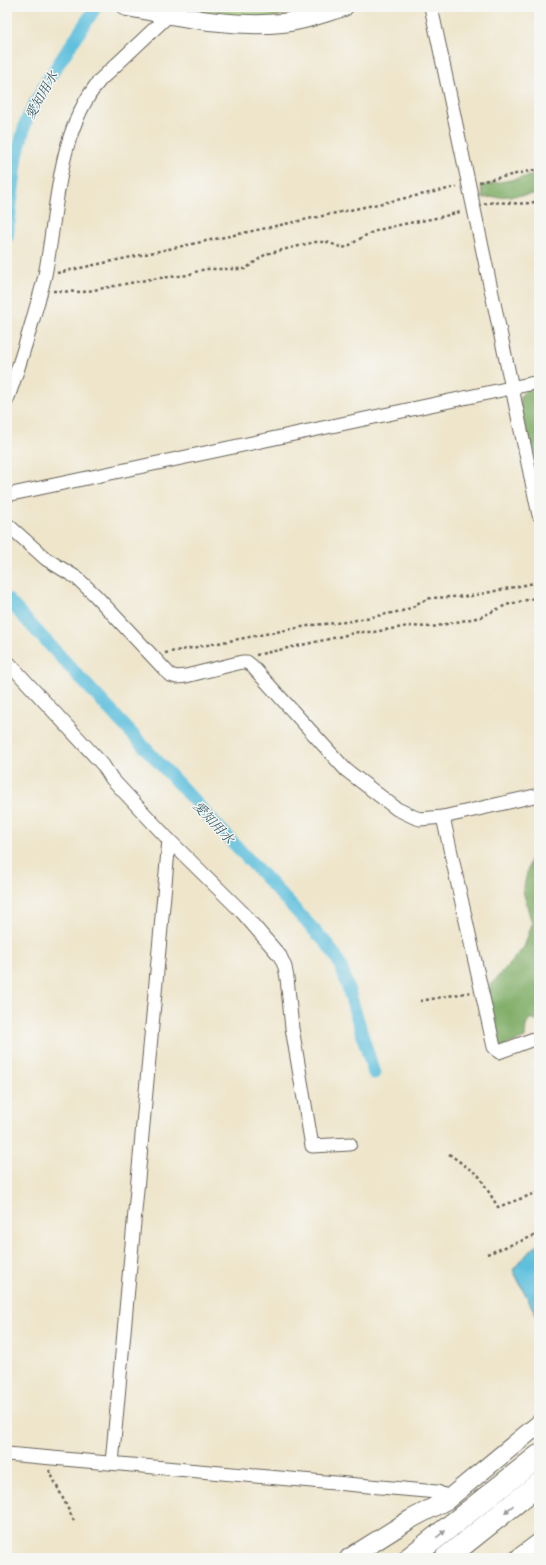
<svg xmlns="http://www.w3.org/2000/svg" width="546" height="1565" viewBox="0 0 546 1565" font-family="'Old Standard TT','Noto Serif JP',serif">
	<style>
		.green { fill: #9bc470; stroke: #5c7046 }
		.forest { fill: #7caa62; stroke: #4c633f }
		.water { fill: #5fc0dd; stroke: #3e6e7c }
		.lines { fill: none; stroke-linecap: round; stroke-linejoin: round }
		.canal { stroke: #5fc0dd; stroke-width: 13 }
		.street-casing { stroke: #666259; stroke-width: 15 }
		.secondary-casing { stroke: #666259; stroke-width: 20 }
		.highway-casing { stroke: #666259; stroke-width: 24 }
		.path { stroke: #666259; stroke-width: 2.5; stroke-dasharray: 3 3; stroke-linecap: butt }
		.street { stroke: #fff; stroke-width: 13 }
		.secondary { stroke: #fff; stroke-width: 18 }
		.highway { stroke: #fff; stroke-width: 22 }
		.oneway { fill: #999 }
		.labels { text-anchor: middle; stroke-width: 3; stroke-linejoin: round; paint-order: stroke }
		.water-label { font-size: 13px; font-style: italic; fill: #375e69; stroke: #f6f6f2 }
	</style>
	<rect width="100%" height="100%" fill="#f6f6f2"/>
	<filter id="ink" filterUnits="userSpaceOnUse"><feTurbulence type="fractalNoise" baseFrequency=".025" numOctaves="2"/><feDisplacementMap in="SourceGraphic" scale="8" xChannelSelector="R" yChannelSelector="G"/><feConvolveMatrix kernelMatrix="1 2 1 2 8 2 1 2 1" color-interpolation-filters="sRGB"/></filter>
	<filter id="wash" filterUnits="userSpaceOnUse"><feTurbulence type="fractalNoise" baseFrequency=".012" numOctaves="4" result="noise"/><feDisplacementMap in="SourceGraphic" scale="16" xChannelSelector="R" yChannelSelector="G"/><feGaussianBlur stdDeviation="0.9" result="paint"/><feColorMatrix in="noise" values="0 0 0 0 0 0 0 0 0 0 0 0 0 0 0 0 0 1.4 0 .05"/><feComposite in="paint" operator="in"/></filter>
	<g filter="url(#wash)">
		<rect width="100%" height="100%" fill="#eee5cb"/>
		<path class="green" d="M160,7H322L272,17H236Z"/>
		<g class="forest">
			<path d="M539,174V194L483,198L481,186Z"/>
			<path d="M539,387V455L532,456L520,405L521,395L527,389Z"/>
			<path d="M539,854V1021L530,1018L526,1026L525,1038L500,1047L494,1031L488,988L524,947L532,924L523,891L530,859Z"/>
		</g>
		<path class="water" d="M539,1243V1321L513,1270L521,1260Z"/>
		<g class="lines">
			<g class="canal">
				<path d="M7,237L17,156L26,121L47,81L94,10"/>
				<path d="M7,599L327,944L337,958L344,975L374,1073"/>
			</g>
		</g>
	</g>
	<g filter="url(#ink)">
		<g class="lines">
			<g class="street-casing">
				<g id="street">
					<path d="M431,7L539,515"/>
					<path d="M7,400C17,373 25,346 33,319C37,304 42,289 45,275C58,210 56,134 100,80L169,15"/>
					<path d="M7,495C185,458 361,419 539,382"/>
					<path d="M7,524L46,559L77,578L95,595L170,675L177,677L186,676L242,662H247L252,666L346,770L397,809L414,817L420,819L443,817L539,795"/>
					<path d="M7,661L103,765L112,779L169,840L242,912L280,956L285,967L287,978L292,1028L312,1146L350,1144"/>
					<path d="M443,817L494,1047L499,1052L539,1037"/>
					<path d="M7,1454L437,1492L444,1495L447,1500"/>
					<path d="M112,1463L169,840"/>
				</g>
			</g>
			<g class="secondary-casing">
				<g id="secondary">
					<path d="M127,7C178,16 229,28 282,23C303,21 323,13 344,7"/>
					<path d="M349,1558L411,1519L447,1500L539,1424"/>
					<path d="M519,1558L539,1543"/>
				</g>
			</g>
			<g class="highway-casing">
				<g id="highway">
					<path d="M410,1558L539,1456"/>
					<path d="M446,1558L539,1484"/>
				</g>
			</g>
			<g class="path">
				<path d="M479,182L539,169"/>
				<path d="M484,204C502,199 523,208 539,200"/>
				<path d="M57,273L457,187"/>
				<path d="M53,291L83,292L151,279L188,275L198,271L206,269H245L266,254L315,242H327L343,248C354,244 362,236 373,232C402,222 433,221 462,211"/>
				<path d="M165,653L313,625L346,622L402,611L413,607L420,602L431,598L471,596L539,582"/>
				<path d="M256,655L338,637L358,632H374L408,626L432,627L481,617L506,605L539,597"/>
				<path d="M420,1001L471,992"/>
				<path d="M449,1154L479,1176L498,1207L539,1192"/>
				<path d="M487,1254L539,1234"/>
				<path d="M49,1470L75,1523"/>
			</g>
			<use href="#street" class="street"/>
			<use href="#secondary" class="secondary"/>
			<use href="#highway" class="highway"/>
		</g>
		<defs><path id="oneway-solid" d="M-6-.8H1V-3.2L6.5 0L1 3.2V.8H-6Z"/></defs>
		<g class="oneway">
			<use href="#oneway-solid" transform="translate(509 1509) rotate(140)"/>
			<use href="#oneway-solid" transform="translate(441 1534) rotate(-38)"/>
		</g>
	</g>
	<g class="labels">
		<g class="water-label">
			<text transform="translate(41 95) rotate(-61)" y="5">愛知用水</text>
			<text transform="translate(214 822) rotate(47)" y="5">愛知用水</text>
		</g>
	</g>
	<rect width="546" height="1565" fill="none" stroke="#f6f6f2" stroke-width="24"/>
</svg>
